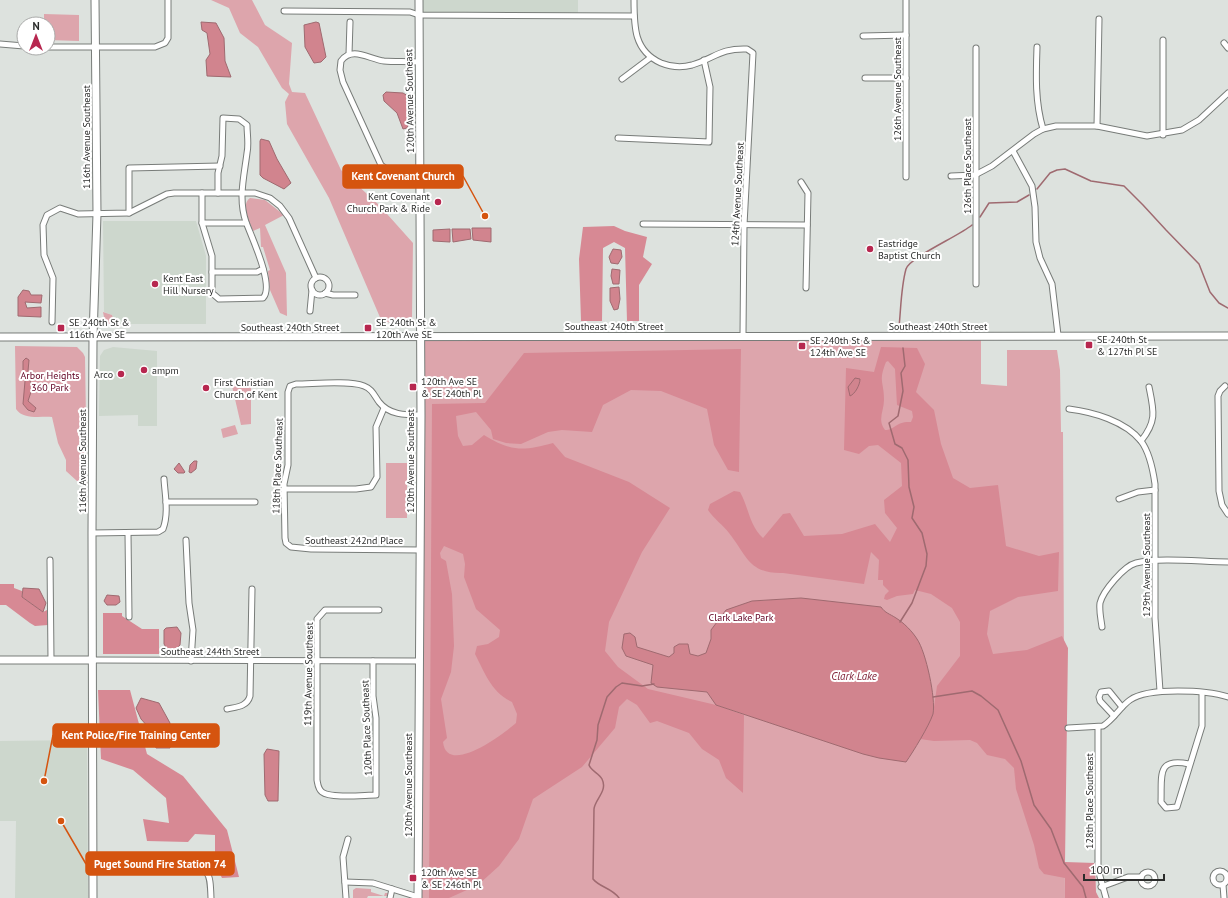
<svg xmlns="http://www.w3.org/2000/svg" width="1228" height="898" viewBox="0 0 1228 898" font-family="'PT Sans',sans-serif">
	<style>
		.built { fill: #cdd7cd }
		.green { fill: #dda5ac }
		.forest { fill: #d78994; fill-rule: evenodd }
		.water { fill: #d1848e; stroke: #9f6a70 }
		.lines { fill: none; stroke-linecap: round; stroke-linejoin: round }
		.stream { stroke: #9f6a70; stroke-width: 1.5 }
		.street-casing { stroke: #787c79; stroke-width: 7 }
		.secondary-casing { stroke: #787c79; stroke-width: 9 }
		.street { stroke: #fff; stroke-width: 5 }
		.secondary { stroke: #fff; stroke-width: 7 }
		.poi-dot { fill: #b7274f; stroke: #fff; stroke-width: 1.5 }
		.labels { text-anchor: middle; stroke-width: 4; stroke-linejoin: round; paint-order: stroke }
		.street-label { font-size: 10px; fill: #2b2c2b; stroke: #fff }
		.poi-label { font-size: 10px; fill: #2b2c2b; stroke: #fff; text-anchor: start }
		.park-label { font-size: 10px; fill: #610022; stroke: #fff }
		.water-label { font-size: 11px; font-style: italic; fill: #81253b; stroke: #fff }
		.leader { fill: none; stroke: #d5540f; stroke-width: 1.5 }
		.callout-dot { fill: #d5540f; stroke: #fff; stroke-width: 1.5 }
		.callout { fill: #d5540f; stroke: #d5540f; stroke-width: 1.5 }
		.callout-label { font-size: 11px; text-anchor: middle; font-weight: bold; fill: #fff }
	</style>
	<rect width="100%" height="100%" fill="#dde2de"/>
	<g class="built">
		<rect x="419" y="0" width="159" height="15"/>
		<path d="M103,221H196L206,256V324H115L112,315L104,312Z"/>
		<path d="M113,347L157,351V426H138V415L99,416L100,356L104,350Z"/>
		<path d="M87,740L88,898H15L16,821H0V741Z"/>
	</g>
	<g class="green">
		<path d="M211,0H252L265,25L292,43L289,84L292,92L305,93L341,170L379,205L413,243L412,318L404,323L382,322L329,198L287,124L285,102L289,94L282,88L258,47L240,33L229,8Z"/>
		<path d="M44,14L79,15V41L48,40V24H44Z"/>
		<path d="M250,198L265,200L284,215L265,225L286,273L287,316L280,313L270,290L268,271L270,270L263,247H261L260,228L253,231C250,222 240,205 250,198Z"/>
		<path d="M103,312L112,315L115,324H108L105,322Z"/>
		<path d="M421,336H981V384L1007,386V350H1057L1060,370L1061,432H1063L1065,898H418Z"/>
		<path d="M15,346L77,347L83,353L85,357L87,483L77,481L66,471V460L58,443L52,417C40,416 23,420 16,409Z"/>
		<path d="M251,380V424L241,425L232,386Z"/>
		<path d="M235,425L238,434L223,438L221,429Z"/>
		<rect x="386" y="463" width="21" height="55"/>
		<path d="M356,888L371,889V892L384,896L385,893H388V896H368L367,898H353V890Z"/>
	</g>
	<g class="forest">
		<path d="M614,226L625,231L647,237L643,257L652,264L639,285V321H627L625,248L614,242L603,248L602,321H581L579,259L583,227Z"/>
		<path d="M881,347L917,348L925,364L916,392L934,410L941,444L953,478L970,488L998,485L1006,546L1039,556L1059,552L1058,591L1018,597L990,611L987,634L993,654L1027,650L1062,636L1068,648L1065,862L1095,863L1096,892L1099,898H1065V878L1044,874L1039,868L1034,845L1016,789L1014,768L1005,759L987,755L977,743L970,740L934,741L920,739L933,714L937,686L960,656V622L952,608L931,594L915,590L913,594L897,596L887,600L884,599L885,595L889,591L883,585V580H878L879,560L871,552L864,584L783,573C749,574 747,556 729,533C723,525 714,519 708,510L710,504L734,491L740,492C749,508 749,525 763,538L783,514L790,513L804,536L842,534L875,524L890,542L897,528L885,513L884,500L902,486L901,463L878,445L869,446L859,454L844,450L846,368L874,372ZM888,361L895,369L897,405L912,411L913,417L911,422C896,421 895,430 885,430C877,420 884,411 884,400C884,381 878,382 886,362Z"/>
		<path d="M741,349L739,472L728,470L714,445L707,409L661,391L631,390L603,405L592,432L562,430L548,432L521,444L506,443L493,439L491,430L476,412L456,416L458,436L463,446L472,445L484,435C511,452 524,451 553,443L565,457L629,482L670,508L642,552L609,622L605,651L618,667L648,689L716,705L744,715L743,793L726,778L719,760L702,749L689,733L657,721L650,723L637,705L627,699L619,707L615,728L582,767L533,799L519,839L499,866L478,885L449,898H429L432,404L485,403L524,353ZM444,546L463,554L465,564L464,577L476,609L500,630L499,637L488,644L477,646L475,654C485,673 491,692 512,702L517,714L516,723C505,733 447,777 443,742L447,738L441,699L451,672L454,646L452,594L446,561L441,558L440,553Z"/>
		<path d="M0,584H14V588L22,591V597L43,612L47,610L48,625L35,626L30,623L6,605H0Z"/>
		<path d="M103,613H122V616L142,629H159V654H103Z"/>
		<path d="M98,690H130L147,754L183,776L227,830L239,877L222,878L215,864V835L195,834L188,842L147,841L143,819L169,823L166,798L133,770L101,759Z"/>
	</g>
	<g class="water">
		<path d="M201,22L216,23L224,38L225,61L231,77L207,76L206,60L210,54L207,33L202,30Z"/>
		<path d="M316,22L319,23L326,57L321,62L314,63L305,47L304,25Z"/>
		<path d="M386,92L403,93L408,96L409,123L407,128L403,129L397,113L384,101L383,95Z"/>
		<path d="M261,139L269,141L277,159L291,183L284,189L263,178L260,175V141Z"/>
		<path d="M472,228H491V242L473,240Z"/>
		<path d="M450,229V242L433,241V230Z"/>
		<path d="M452,229H470L471,239L453,242Z"/>
		<path d="M613,249L621,250L622,257L618,264L611,263L609,257Z"/>
		<path d="M612,269L620,270L619,284H613L611,276Z"/>
		<path d="M619,287L620,299L618,309L614,310L610,301V288Z"/>
		<path d="M23,290L29,291L31,295H42L41,303L25,302L27,308L41,307V317L18,316V297Z"/>
		<path d="M26,358L29,360L28,371L32,389L28,401L36,408L34,412L28,410L23,404L25,381L23,370V361Z"/>
		<path d="M855,378L860,379C860,385 855,394 850,396L848,387Z"/>
		<path d="M194,461H197L196,469L191,473L189,472L190,465Z"/>
		<path d="M179,463L185,472L184,473H178L174,469Z"/>
		<path d="M23,588L39,589L46,603L43,612L22,597Z"/>
		<path d="M107,595L119,596L120,602L116,605H107L104,601Z"/>
		<path d="M801,598L881,607C885,613 890,614 896,618C904,623 912,631 917,639C926,652 936,699 933,714C929,726 913,752 906,762L879,758L863,754L716,705L707,692L657,687L651,683L653,665L626,656L622,648L624,634L630,633L635,637L637,647L669,657L674,653V647L679,644H688L690,654L698,656L706,653L711,639V630L726,610L752,601Z"/>
		<path d="M177,627L181,633L180,645L176,649H167L164,644V630L166,628Z"/>
		<path d="M141,698L159,703L170,723V748H156L149,728L141,719L136,708Z"/>
		<path d="M267,749L279,751L278,801H268L265,795L264,754Z"/>
	</g>
	<g class="lines">
		<g class="stream">
			<path d="M1037,189L1050,173L1057,170L1065,169L1091,181L1124,186L1143,205L1166,230L1199,264L1210,292L1219,303L1228,308"/>
			<path d="M980,217L989,203L1017,202L1029,195"/>
			<path d="M899,327C901,308 901,287 906,269C910,257 959,236 972,225"/>
			<path d="M900,622L912,603L926,566L927,554L922,533L912,518L914,507L909,487L908,460L902,448L895,444L889,423L898,416L903,391L901,373L905,366L903,348"/>
			<path d="M933,697L972,691L981,696L998,710L1021,761L1034,805L1051,829L1064,863L1083,887L1086,898"/>
			<path d="M619,898C612,888 599,887 593,879L594,809C595,799 608,791 602,779C599,773 591,771 589,765L597,740L598,725L607,697L616,687L622,683L642,686L654,684"/>
		</g>
		<g class="street-casing">
			<g id="street">
				<path d="M634,0C634,27 634,51 661,63C671,67 681,68 692,65C715,58 720,48 747,49L753,53L744,225L743,335"/>
				<path d="M906,0V177"/>
				<path d="M284,11L410,12L419,15L634,16"/>
				<path d="M863,36L906,35"/>
				<path d="M1163,40V135"/>
				<path d="M1224,43L1228,48"/>
				<path d="M0,44L24,46"/>
				<path d="M48,47H155L165,43L168,38V0"/>
				<path d="M1037,47C1036,75 1035,102 1043,129"/>
				<path d="M349,54L350,22"/>
				<path d="M418,62C407,61 395,62 384,61C369,59 352,46 341,61L340,70L343,82L381,165L388,170L420,172"/>
				<path d="M865,78H906"/>
				<path d="M622,79L650,58"/>
				<path d="M1097,126L1099,19"/>
				<path d="M618,138L709,142L710,87L704,60"/>
				<path d="M1013,151L1032,186L1035,207L1036,242L1040,258L1052,284L1058,335"/>
				<path d="M951,176L975,175L992,166L1034,134L1043,129L1056,126H1097L1147,136L1182,130L1199,120L1228,93"/>
				<path d="M801,182L808,193L806,288"/>
				<path d="M202,193V223L212,256V293L219,299L263,298C275,286 251,236 246,222C238,199 244,177 247,153C249,144 247,134 247,125L239,119L223,118L222,156L218,173V193"/>
				<path d="M129,213V168L220,166"/>
				<path d="M202,223H246"/>
				<path d="M643,224L807,225"/>
				<path d="M212,272H257L263,269"/>
				<circle cx="320" cy="286" r="9"/>
				<path d="M976,284V48"/>
				<path d="M325,293L333,295H355"/>
				<path d="M310,311L312,290"/>
				<path d="M52,322L53,278L44,255L43,225L47,215L60,208L78,214L129,213L167,194L174,193H255L270,198L280,206L289,218L316,278"/>
				<path d="M1225,386L1220,391L1218,396L1219,491L1222,505L1228,514"/>
				<path d="M1069,409C1093,412 1125,421 1141,441C1150,453 1153,470 1155,484V618L1160,691"/>
				<path d="M1141,441C1157,421 1154,411 1149,387"/>
				<path d="M284,489H356L371,487L377,477L376,427L384,408"/>
				<path d="M1119,499L1138,492L1155,490"/>
				<path d="M166,502H255"/>
				<path d="M92,533L158,532L163,529C169,513 165,495 164,479"/>
				<path d="M128,533L129,617"/>
				<path d="M186,540L189,603L193,630L191,661"/>
				<path d="M420,550L311,549L291,547L286,543L285,538L284,484L288,465V392L290,386L296,384C313,384 349,380 364,386C372,389 374,395 379,402C389,415 405,415 421,415"/>
				<path d="M50,560L51,660"/>
				<path d="M1102,627C1101,619 1099,611 1100,603C1103,591 1124,566 1136,563C1160,557 1202,562 1228,562"/>
				<path d="M93,660L419,661"/>
				<path d="M373,661V696L376,718V795C364,795 331,799 322,792C318,789 318,785 317,780V619L325,610H379"/>
				<path d="M227,709C236,707 247,707 250,696L252,589"/>
				<path d="M1114,716L1100,701L1099,697L1101,692L1109,691L1122,707"/>
				<path d="M1098,727V869L1106,898"/>
				<path d="M1068,728L1103,726C1114,719 1120,707 1130,700C1148,687 1207,690 1228,697"/>
				<path d="M1189,764C1156,757 1162,776 1161,802L1166,808L1177,807L1202,726V693"/>
				<path d="M180,869C209,869 210,868 211,898"/>
				<circle cx="1220" cy="878" r="7"/>
				<circle cx="1148" cy="879" r="7"/>
				<path d="M345,882L373,883L418,897"/>
				<path d="M1223,885L1224,898"/>
				<path d="M1101,887L1128,877H1141"/>
				<path d="M346,898L343,857L348,839"/>
				<path d="M390,898L392,889"/>
			</g>
		</g>
		<g class="secondary-casing">
			<g id="secondary">
				<path d="M0,337L1228,336"/>
				<path d="M0,660H93"/>
				<path d="M93,898L92,533L93,338L97,214L95,0"/>
				<path d="M418,898L421,415L419,0"/>
			</g>
		</g>
		<use href="#street" class="street"/>
		<use href="#secondary" class="secondary"/>
	</g>
	<g class="poi-dot">
		<circle cx="438" cy="202" r="4"/>
		<circle cx="870" cy="249" r="4"/>
		<circle cx="155" cy="284" r="4"/>
		<rect x="57" y="324" width="8" height="8" rx="2"/>
		<rect x="364" y="324" width="8" height="8" rx="2"/>
		<rect x="1085" y="341" width="8" height="8" rx="2"/>
		<rect x="798" y="342" width="8" height="8" rx="2"/>
		<circle cx="144" cy="370" r="4"/>
		<circle cx="121" cy="374" r="4"/>
		<rect x="409" y="383" width="8" height="8" rx="2"/>
		<circle cx="206" cy="388" r="4"/>
		<rect x="409" y="874" width="8" height="8" rx="2"/>
	</g>
	<g class="labels">
		<g class="street-label">
			<text transform="translate(897 89) rotate(-90)" y="4">126th Avenue Southeast</text>
			<text transform="translate(409 101) rotate(-91)" y="4">120th Avenue Southeast</text>
			<text transform="translate(86 137) rotate(-90)" y="4">116th Avenue Southeast</text>
			<text transform="translate(967 166) rotate(-90)" y="4">126th Place Southeast</text>
			<text transform="translate(737 194) rotate(-87)" y="4">124th Avenue Southeast</text>
			<text x="614" y="330">Southeast 240th Street</text>
			<text x="938" y="330">Southeast 240th Street</text>
			<text x="290" y="331">Southeast 240th Street</text>
			<text transform="translate(82 461) rotate(-90)" y="4">116th Avenue Southeast</text>
			<text transform="translate(410 461) rotate(-90)" y="4">120th Avenue Southeast</text>
			<text transform="translate(277 466) rotate(-88)" y="4">118th Place Southeast</text>
			<text x="354" y="544">Southeast 242nd Place</text>
			<text transform="translate(1146 565) rotate(-90)" y="4">129th Avenue Southeast</text>
			<text x="210" y="655">Southeast 244th Street</text>
			<text transform="translate(308 674) rotate(-89)" y="4">119th Avenue Southeast</text>
			<text transform="translate(366 728) rotate(-92)" y="4">120th Place Southeast</text>
			<text transform="translate(408 785) rotate(-90)" y="4">120th Avenue Southeast</text>
			<text transform="translate(1089 801) rotate(-90)" y="4">128th Place Southeast</text>
		</g>
		<g class="poi-label">
			<text x="430" y="200" text-anchor="end">Kent Covenant<tspan x="430" dy="12">Church Park &amp; Ride</tspan></text>
			<text x="878" y="247">Eastridge<tspan x="878" dy="12">Baptist Church</tspan></text>
			<text x="163" y="282">Kent East<tspan x="163" dy="12">Hill Nursery</tspan></text>
			<text x="69" y="326">SE 240th St &amp;<tspan x="69" dy="12">116th Ave SE</tspan></text>
			<text x="376" y="326">SE 240th St &amp;<tspan x="376" dy="12">120th Ave SE</tspan></text>
			<text x="1097" y="343">SE 240th St<tspan x="1097" dy="12">&amp; 127th Pl SE</tspan></text>
			<text x="810" y="344">SE 240th St &amp;<tspan x="810" dy="12">124th Ave SE</tspan></text>
			<text x="152" y="374">ampm</text>
			<text x="113" y="378" text-anchor="end">Arco</text>
			<text x="421" y="385">120th Ave SE<tspan x="421" dy="12">&amp; SE 240th Pl</tspan></text>
			<text x="214" y="386">First Christian<tspan x="214" dy="12">Church of Kent</tspan></text>
			<text x="421" y="876">120th Ave SE<tspan x="421" dy="12">&amp; SE 246th Pl</tspan></text>
		</g>
		<g class="park-label">
			<text x="50" y="379">Arbor Heights<tspan x="50" dy="12">360 Park</tspan></text>
			<text x="741" y="621">Clark Lake Park</text>
		</g>
		<g class="water-label">
			<text x="854" y="680">Clark Lake</text>
		</g>
	</g>
	<path class="leader" d="M485 216L463 176M44 781L53 735M61 821L86 864"/>
	<g class="callout-dot">
		<circle cx="485" cy="216" r="4"/>
		<circle cx="44" cy="781" r="4"/>
		<circle cx="61" cy="821" r="4"/>
	</g>
	<g class="callout">
		<rect x="343" y="165" width="120" height="23" rx="4"/>
		<rect x="53" y="724" width="166" height="23" rx="4"/>
		<rect x="86" y="852" width="148" height="23" rx="4"/>
	</g>
	<g class="callout-label">
		<text x="403" y="180">Kent Covenant Church</text>
		<text x="136" y="739">Kent Police/Fire Training Center</text>
		<text x="160" y="868">Puget Sound Fire Station 74</text>
	</g>
	<g transform="translate(36 36)"><circle r="19" fill="#ffffff" stroke="#aaabaa"/>
	<path d="M0-3L7 15L0 10L-7 15Z" fill="#b7274f"/>
	<text y="-6" font-size="11" font-weight="bold" text-anchor="middle" fill="#2b2c2b">N</text>
	</g>
	<path d="M1084 874v6h80v-6" fill="none" stroke="#2b2c2b" stroke-width="2"/>
	<text x="1090" y="874" font-size="12" fill="#2b2c2b" stroke="#ffffff" stroke-width="3" paint-order="stroke">100 m</text>
</svg>
